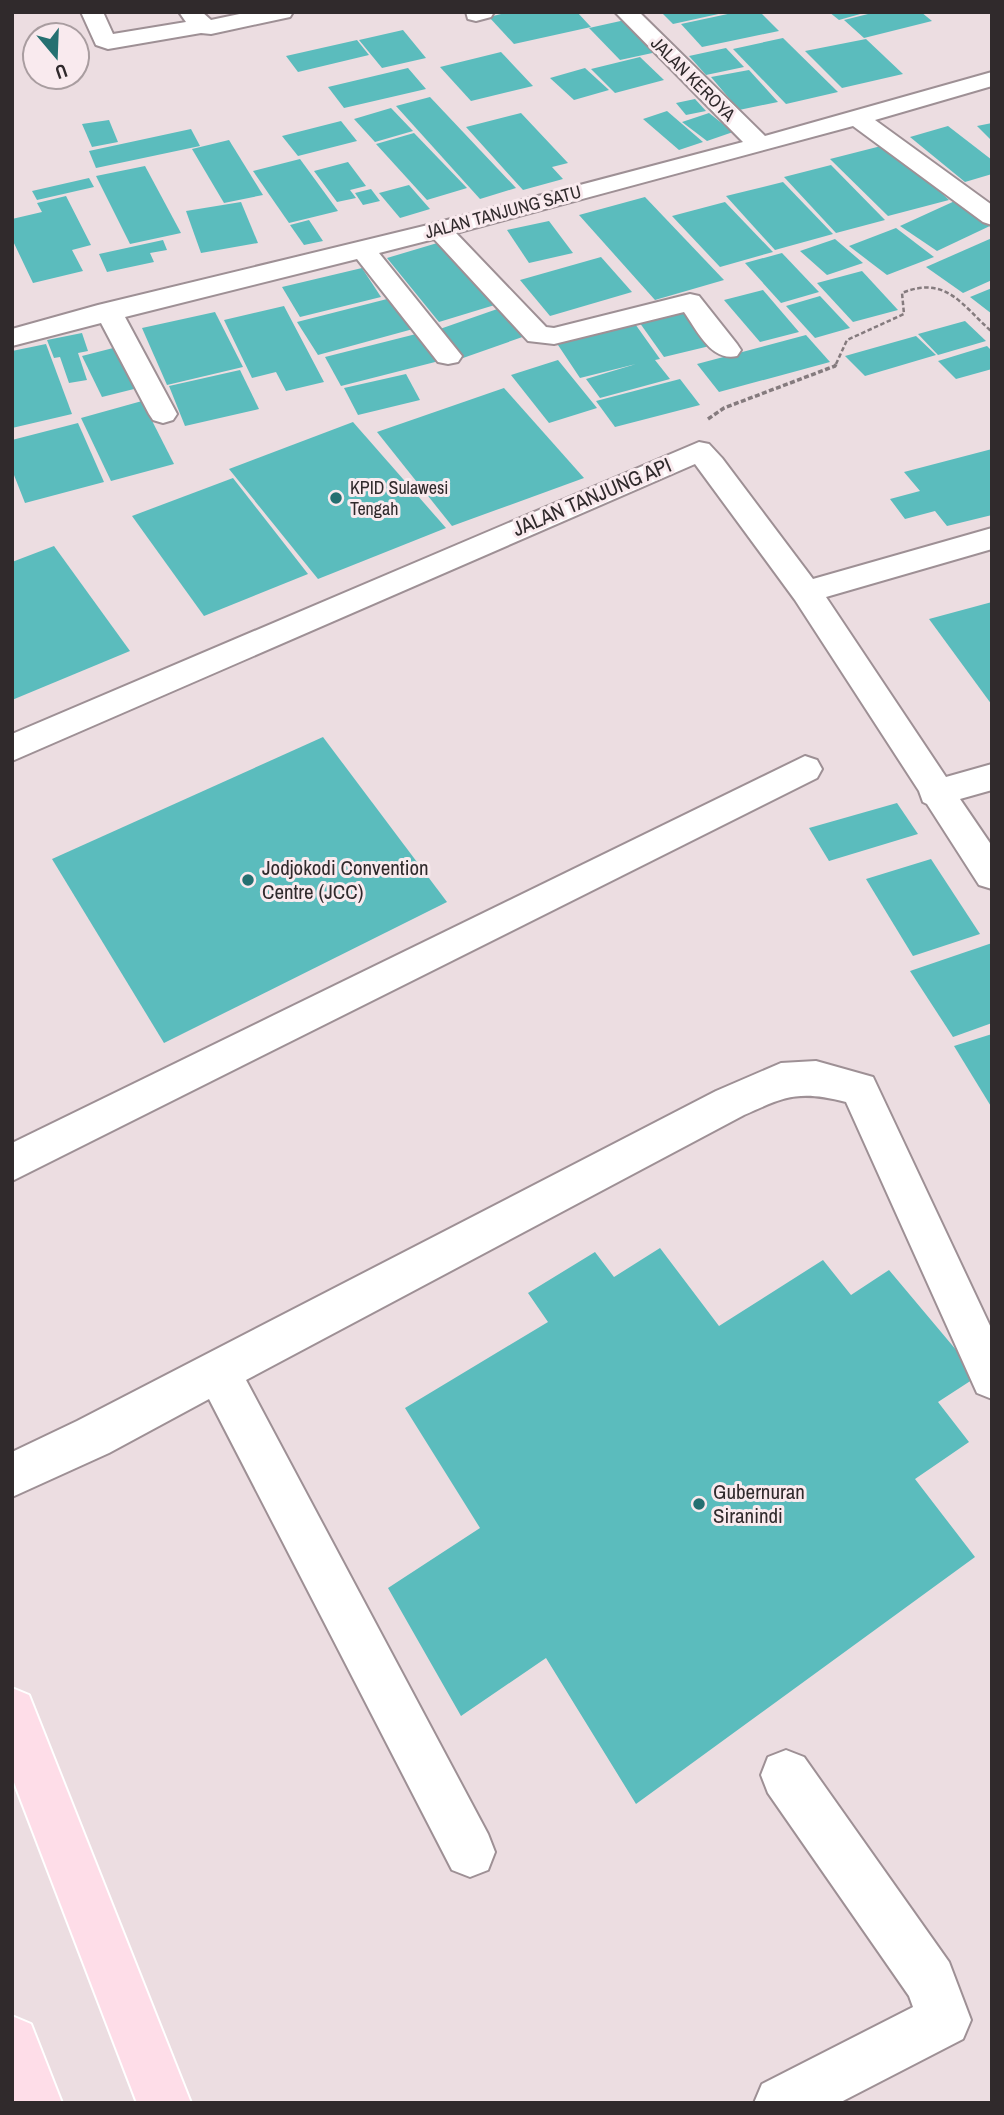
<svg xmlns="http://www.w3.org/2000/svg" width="1004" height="2115" viewBox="0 0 1004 2115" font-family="'Archivo Narrow',sans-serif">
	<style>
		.building { fill: #5bbcbd }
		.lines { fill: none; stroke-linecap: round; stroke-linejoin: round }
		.minor-casing { stroke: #9e9095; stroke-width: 4 }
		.major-casing { stroke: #fff; stroke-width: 4 }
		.path-far1 { stroke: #857b7e; stroke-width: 2.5; stroke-dasharray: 4.5 2.5; stroke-linecap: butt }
		.path { stroke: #857b7e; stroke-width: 3.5; stroke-dasharray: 5 2.5; stroke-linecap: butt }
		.minor { fill: #fff; fill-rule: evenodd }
		.major { fill: #fedde8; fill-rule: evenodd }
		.poi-dot { fill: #257071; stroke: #f9eaee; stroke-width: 2.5 }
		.labels { text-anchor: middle; stroke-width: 6; stroke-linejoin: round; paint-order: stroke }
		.far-street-label { font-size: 18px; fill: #302a2c; stroke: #f9eaee }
		.far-poi-label { font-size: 18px; fill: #302a2c; stroke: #f9eaee; text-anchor: start }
		.street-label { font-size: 21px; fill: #302a2c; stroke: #f9eaee }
		.poi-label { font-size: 21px; fill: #302a2c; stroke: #f9eaee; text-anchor: start }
	</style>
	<rect width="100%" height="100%" fill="#ecdde1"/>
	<g class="building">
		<path d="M509,12H577L591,27L514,44L489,17Z"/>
		<path d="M661,12H722L723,13L673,24Z"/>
		<path d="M737,12H760L779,31L702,47L681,24Z"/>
		<path d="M829,12H864V13L839,20Z"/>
		<path d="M876,12H921L932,21L864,38L844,20Z"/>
		<path d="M625,20L657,52L620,60L589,28Z"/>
		<path d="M403,30L426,58L382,68L359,40Z"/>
		<path d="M783,38L838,92L786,104L733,49Z"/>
		<path d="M866,39L903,74L842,88L805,51Z"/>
		<path d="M357,40L369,55L298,72L286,56Z"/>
		<path d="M726,48L744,67L706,75L689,56Z"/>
		<path d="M501,52L533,86L471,101L440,67Z"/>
		<path d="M640,57L664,80L615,93L591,69Z"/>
		<path d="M408,68L426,89L344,108L328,87Z"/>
		<path d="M585,68L609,90L574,100L550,78Z"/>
		<path d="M749,70L778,102L739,110L711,77Z"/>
		<path d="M430,97L516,188L480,199L396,106Z"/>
		<path d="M695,99L706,111L686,115L676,103Z"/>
		<path d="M391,108L413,131L375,142L354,119Z"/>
		<path d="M667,111L703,142L679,150L643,119Z"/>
		<path d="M521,113L568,163L552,167L563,179L523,190L466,127Z"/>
		<path d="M709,113L733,132L707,141L682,122Z"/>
		<path d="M109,120L118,142L92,147L82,124Z"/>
		<path d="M341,121L357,141L298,156L282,136Z"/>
		<path d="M992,123V141L977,126Z"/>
		<path d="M948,126L992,160V174L965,182L910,137Z"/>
		<path d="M191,129L200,146L96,168L89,151Z"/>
		<path d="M414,133L467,188L427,200L376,144Z"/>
		<path d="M229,140L263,195L224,203L192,149Z"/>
		<path d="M889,144L949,200L888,216L830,159Z"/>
		<path d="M300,159L338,211L289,223L253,171Z"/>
		<path d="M348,162L366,186L350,190L356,198L337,202L314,171Z"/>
		<path d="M831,165L885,220L836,233L784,177Z"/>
		<path d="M145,166L181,233L130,244L96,176Z"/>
		<path d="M89,178L94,187L37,200L32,191Z"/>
		<path d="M783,182L833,234L775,250L726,196Z"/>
		<path d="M409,185L430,209L400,218L379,193Z"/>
		<path d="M371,189L380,201L363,205L355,193Z"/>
		<path d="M66,196L91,245L72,250L83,271L33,283L12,239V219L42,212L37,203Z"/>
		<path d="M645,197L724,280L655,300L579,215Z"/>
		<path d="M957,200L992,222V225L937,251L900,226Z"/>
		<path d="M241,202L258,243L201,253L186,211Z"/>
		<path d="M725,202L773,252L720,267L672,216Z"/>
		<path d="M309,220L323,241L304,245L290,225Z"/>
		<path d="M549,221L573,253L529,263L507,230Z"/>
		<path d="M896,228L934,257L887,275L849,246Z"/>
		<path d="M992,238V280L963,293L926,267Z"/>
		<path d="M835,239L863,263L827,275L800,251Z"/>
		<path d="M163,240L167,250L150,253L154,262L107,272L99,254Z"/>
		<path d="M444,241L498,304L439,322L387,258Z"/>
		<path d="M782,253L819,292L781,303L745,263Z"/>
		<path d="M601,257L632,292L550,316L520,280Z"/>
		<path d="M362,268L381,297L300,317L282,287Z"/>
		<path d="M862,271L898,310L853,322L817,283Z"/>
		<path d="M992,288V314L970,297Z"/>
		<path d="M763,290L799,332L760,342L724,300Z"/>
		<path d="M820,296L850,328L815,338L786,306Z"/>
		<path d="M391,298L413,329L318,355L297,322Z"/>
		<path d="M284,306L324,382L286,391L276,372L252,378L224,320Z"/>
		<path d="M503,307L531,334L463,358L437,330Z"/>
		<path d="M690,307L718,344L664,357L637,319Z"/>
		<path d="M215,312L243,367L167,385L142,328Z"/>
		<path d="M633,321L660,359L655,360L670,379L600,398L586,379L636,364L580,378L554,339Z"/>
		<path d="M965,321L986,341L938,355L918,334Z"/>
		<path d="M424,332L443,360L341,386L325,357Z"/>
		<path d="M82,333L88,351L78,353L87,380L69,383L60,357L54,358L47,340Z"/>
		<path d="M806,335L830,362L719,392L697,364Z"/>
		<path d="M916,336L936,355L865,376L845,356Z"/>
		<path d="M46,344L72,414L12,428V351Z"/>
		<path d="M121,346L142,387L102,397L82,356Z"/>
		<path d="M987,346L992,351V369L956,379L938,361Z"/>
		<path d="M558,360L597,408L549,423L511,375Z"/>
		<path d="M240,370L259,409L185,426L169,386Z"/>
		<path d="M406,374L420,400L358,415L344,388Z"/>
		<path d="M680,379L700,405L615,427L596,401Z"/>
		<path d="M504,388L584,478L452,526L377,432Z"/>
		<path d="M142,401L174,464L111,481L81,418Z"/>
		<path d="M353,422L446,528L318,579L229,469Z"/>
		<path d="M78,423L104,482L25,503L12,470V440Z"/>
		<path d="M992,449V515L947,526L935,511L905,519L890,499L920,491L904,472Z"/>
		<path d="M233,478L308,574L204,616L132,516Z"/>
		<path d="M54,546L130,651L12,700V562Z"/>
		<path d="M992,602V705L929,619Z"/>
		<path d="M323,737L447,902L164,1043L52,859Z"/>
		<path d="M897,803L918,834L829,861L809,828Z"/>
		<path d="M931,859L980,934L913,956L866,879Z"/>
		<path d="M992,943V1023L953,1037L910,971Z"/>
		<path d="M992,1034V1108L954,1046Z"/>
		<path d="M660,1248L719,1326L823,1260L851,1295L889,1270L978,1376L938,1402L969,1442L915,1479L975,1557L636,1804L546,1658L461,1716L388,1588L480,1528L405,1408L548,1322L528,1293L595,1252L614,1277Z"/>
	</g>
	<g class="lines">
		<g class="minor-casing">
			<g id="minor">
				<path d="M81,12H103L113,34L186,22L179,12H202L211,20L249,12H293L290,17L211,34L201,33L108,49L96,45Z"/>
				<path d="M466,12H494L491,17L476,21L468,19Z"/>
				<path d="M615,12H639L765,136L992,72V86L875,120L992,205V225L983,222L853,126L456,233L546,327L554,328L690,294L699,296L737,344L741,350L737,356C711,362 697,330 684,312L554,344L528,341L434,239L379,253L462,356L458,362L448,364L438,362L357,259L125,317L177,414L173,420L163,423L153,420L149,414L101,323L12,346V329L98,305L428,225L743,142Z"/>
				<path d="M699,442L709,444L722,458L813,579L992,528V549L826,597L946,777L992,764V790L960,799L992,846V889L979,885L927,804L923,802L919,791L795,600L695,464L12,761V734Z"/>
				<path d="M805,756L817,760L822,769L817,778L12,1181V1143Z"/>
				<path d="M816,1061L873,1077L992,1330V1399L977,1393L846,1102C799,1090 786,1096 744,1115L246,1380L488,1834L495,1852L488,1870L470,1877L452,1870L209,1399L109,1453L12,1497V1452L77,1421L716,1091L781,1063Z"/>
				<path d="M786,1750L804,1757L949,1962L971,2020L963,2039L839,2103H754L762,2084L913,2007L909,1996L768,1793L761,1775L768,1757Z"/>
			</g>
		</g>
		<g class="major-casing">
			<g id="major">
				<path d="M12,1688L29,1695L191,2103H137L12,1777Z"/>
				<path d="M12,2016L31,2024L62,2103H12Z"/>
			</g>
		</g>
		<path class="path-far1" d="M836,364L847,340L904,314L902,293C946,275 962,305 992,332"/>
		<path class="path" d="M708,419L724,408L835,366L837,362"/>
		<use href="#minor" class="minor"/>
		<use href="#major" class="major"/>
	</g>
	<g class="poi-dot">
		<circle cx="336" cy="498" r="7"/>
		<circle cx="248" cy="880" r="7"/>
		<circle cx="699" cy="1504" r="7"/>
	</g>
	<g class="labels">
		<g class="far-street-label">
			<text transform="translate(693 79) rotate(45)" y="6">JALAN KEROYA</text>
			<text transform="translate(503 212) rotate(-15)" y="6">JALAN TANJUNG SATU</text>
		</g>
		<g class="far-poi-label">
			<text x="350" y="494">KPID Sulawesi<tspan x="350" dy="21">Tengah</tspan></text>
		</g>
		<g class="street-label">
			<text transform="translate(592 497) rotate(-23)" y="7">JALAN TANJUNG API</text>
		</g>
		<g class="poi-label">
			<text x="262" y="875">Jodjokodi Convention<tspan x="262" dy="24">Centre (JCC)</tspan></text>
			<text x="713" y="1499">Gubernuran<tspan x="713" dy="24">Siranindi</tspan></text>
		</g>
	</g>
	<rect width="1004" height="2115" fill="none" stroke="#302a2c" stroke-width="28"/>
	<g transform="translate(56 56) rotate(161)"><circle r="33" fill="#f9eaee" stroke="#a99da0" stroke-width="2"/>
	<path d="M0-5L12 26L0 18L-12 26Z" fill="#257071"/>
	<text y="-10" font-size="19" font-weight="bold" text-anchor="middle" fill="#302a2c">U</text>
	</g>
</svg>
